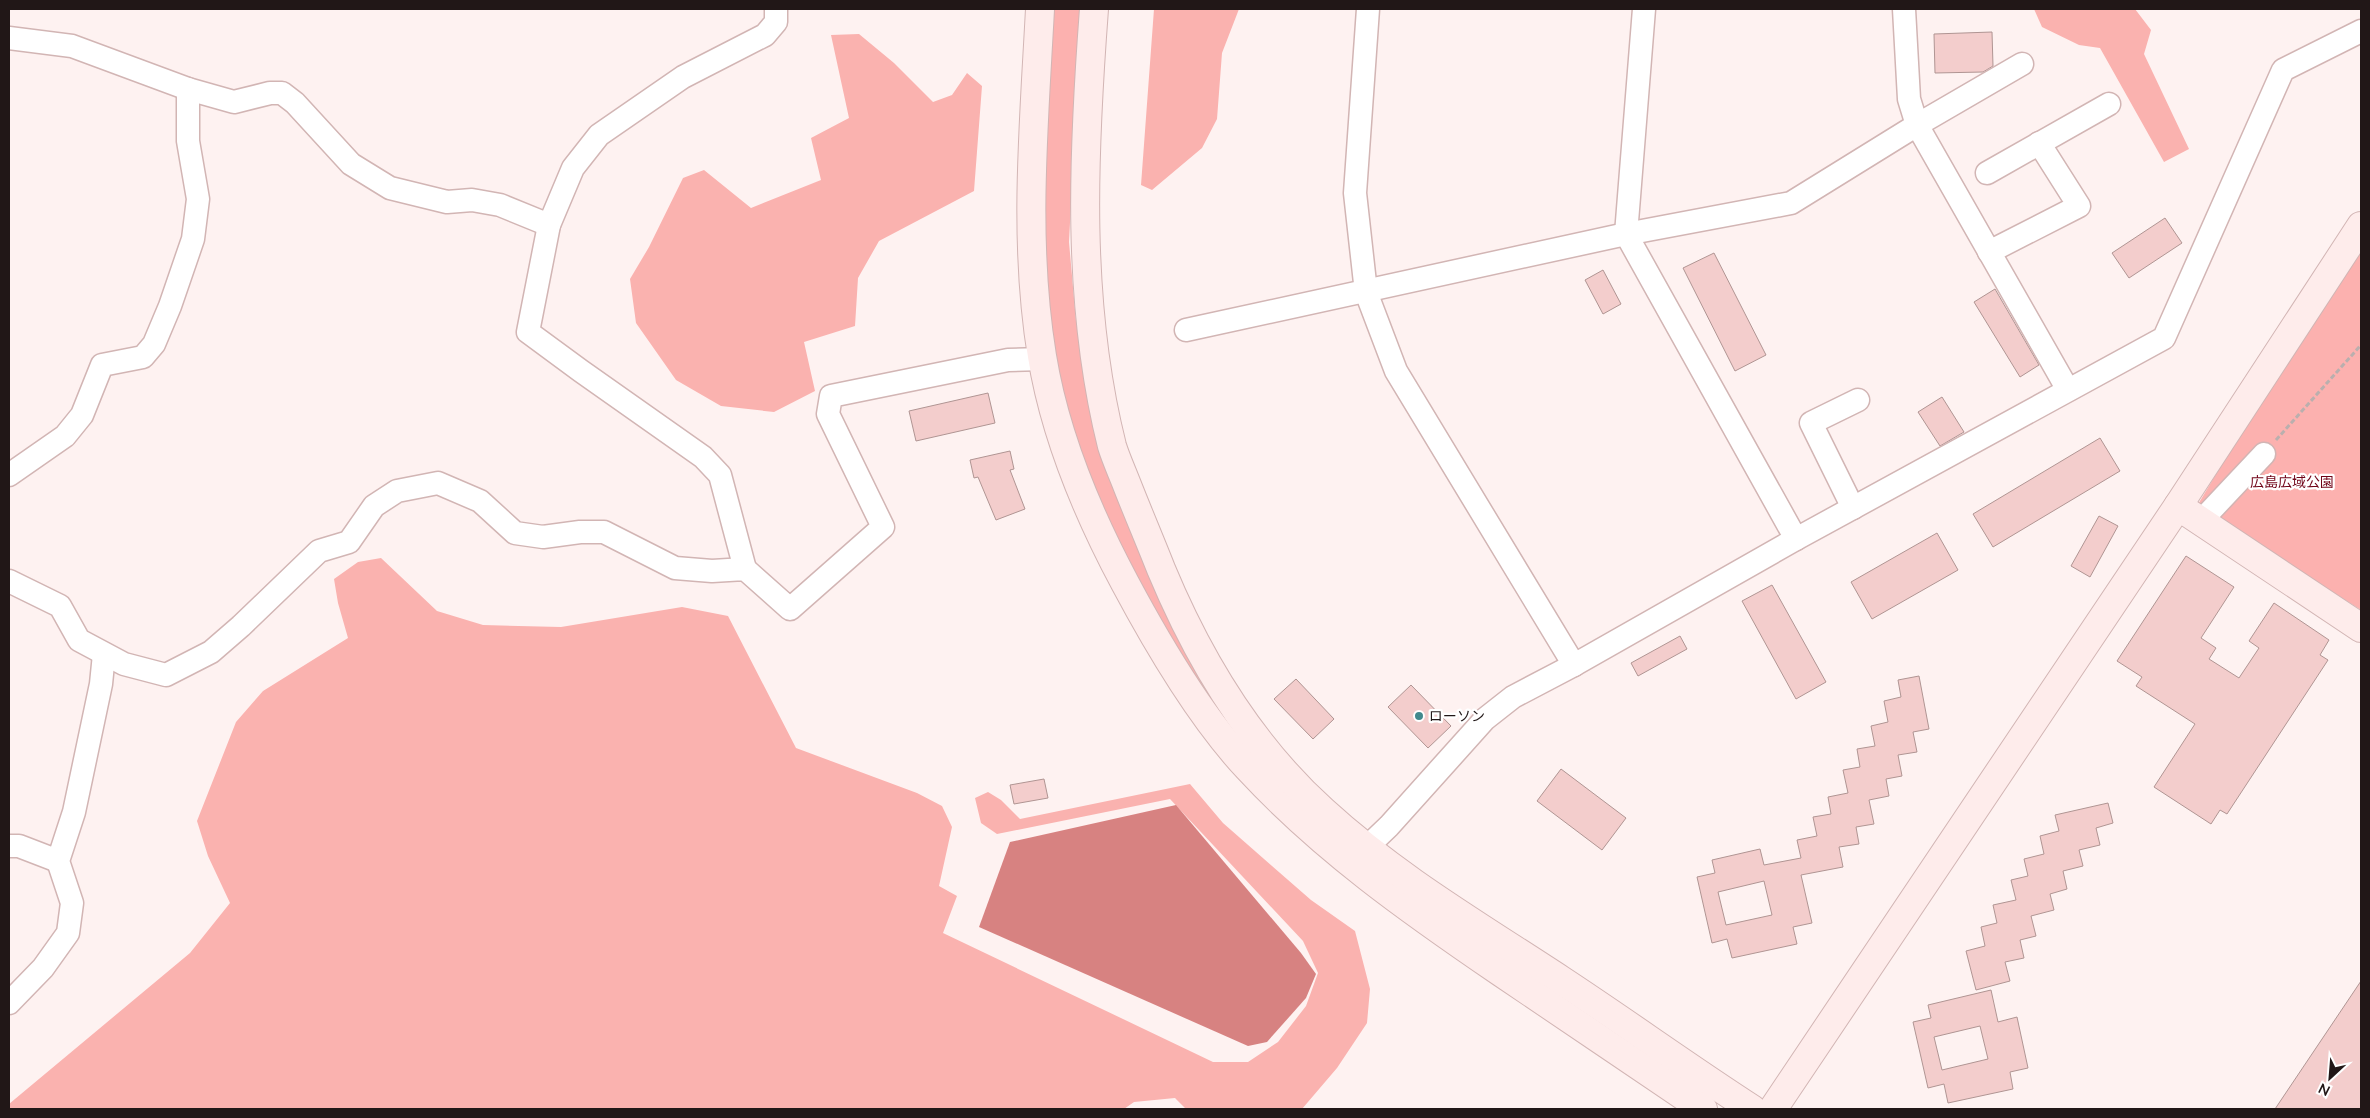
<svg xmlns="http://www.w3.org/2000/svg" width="2370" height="1118" viewBox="0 0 2370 1118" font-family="Lato,'Noto Sans JP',sans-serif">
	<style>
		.green { fill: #fcb1af }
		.forest { fill: #fab2af }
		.water { fill: #d78281 }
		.building { fill: #f3cdcc; stroke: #b09593; fill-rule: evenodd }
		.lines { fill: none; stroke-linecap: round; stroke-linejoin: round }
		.street-casing { stroke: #d2b5b4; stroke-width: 25 }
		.secondary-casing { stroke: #d2b5b4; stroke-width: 30 }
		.path { stroke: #baafae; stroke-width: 3; stroke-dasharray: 5 2.5; stroke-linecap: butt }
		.street { stroke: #fff; stroke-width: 22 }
		.secondary { stroke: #feeceb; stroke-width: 28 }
		.poi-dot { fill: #41898d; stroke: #fff; stroke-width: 2 }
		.labels { text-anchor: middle; stroke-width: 4.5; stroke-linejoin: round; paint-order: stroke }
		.park-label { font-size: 14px; fill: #700418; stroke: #fff }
		.poi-label { font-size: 14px; fill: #211717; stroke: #fff; text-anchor: start }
	</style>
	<rect width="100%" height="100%" fill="#fef2f1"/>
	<g class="green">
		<path d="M1051,9H1081L1069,242L1076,321L1088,386L1238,731L1232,736L1144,598L1078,456L1057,382L1041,292Z"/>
		<path d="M2361,242V610L2197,506L2258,404Z"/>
	</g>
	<g class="forest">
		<path d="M1154,9H1239L1222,53L1217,119L1202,148L1152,190L1141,185Z"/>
		<path d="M2034,9H2135L2151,30L2144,54L2189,149L2164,162L2100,48L2079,45L2042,27Z"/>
		<path d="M859,34L894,63L933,102L952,95L967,73L982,86L974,191L879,241L858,278L855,326L804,342L815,391L774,412L721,406L676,380L636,323L630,279L649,247L683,178L704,170L751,208L821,180L811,138L849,118L831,35Z"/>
		<path d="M381,558L437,611L483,625L561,627L682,607L728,616L796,748L917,793L942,806L952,827L939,886L957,896L943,933L1213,1062H1248L1278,1042L1306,1006L1318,973L1303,941L1170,799L997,834L981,823L975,798L988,792L1001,800L1020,819L1190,784L1223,823L1311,900L1355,931L1370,989L1367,1023L1337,1068L1302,1109H1186L1175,1098L1134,1102L1124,1109H9V1104L190,953L230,903L208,856L197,821L236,722L263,691L348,638L338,603L334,579L358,562Z"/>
	</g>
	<path class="water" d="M1176,805L1301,953L1316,974L1306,998L1267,1042L1248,1046L979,927L1010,842Z"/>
	<g class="building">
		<path d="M1992,32L1993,66L1983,72L1935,73L1934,34Z"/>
		<path d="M2165,218L2182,243L2129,278L2112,253Z"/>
		<path d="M1714,253L1766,355L1735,371L1683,268Z"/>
		<path d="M1603,270L1621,304L1603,314L1585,280Z"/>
		<path d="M1995,289L2039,365L2020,377L1974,302Z"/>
		<path d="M988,393L995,423L916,441L909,411Z"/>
		<path d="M1942,397L1964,432L1940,446L1918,412Z"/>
		<path d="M2100,438L2120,471L1993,547L1973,514Z"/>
		<path d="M1010,451L1014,469L1010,470L1025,509L996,520L978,477L974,478L970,460Z"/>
		<path d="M2099,516L2118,526L2090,577L2071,566Z"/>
		<path d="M1937,533L1958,570L1872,619L1851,582Z"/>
		<path d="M2186,556L2234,587L2201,638L2216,648L2209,659L2239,678L2259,648L2249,641L2274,603L2329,640L2320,655L2328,660L2227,814L2220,810L2211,824L2154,787L2195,724L2136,686L2142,677L2117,661Z"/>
		<path d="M1772,585L1826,682L1796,699L1742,601Z"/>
		<path d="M1680,636L1687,649L1638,676L1631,663Z"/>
		<path d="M1919,676L1929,729L1913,732L1917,752L1898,755L1902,776L1886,779L1889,796L1869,800L1874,824L1856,827L1859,844L1839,847L1843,867L1801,875L1812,923L1793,927L1797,944L1732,958L1727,939L1712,943L1697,877L1715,873L1712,860L1760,849L1764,865L1801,858L1797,840L1817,836L1813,817L1831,814L1828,797L1848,793L1843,770L1860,767L1857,749L1875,746L1871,726L1888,722L1884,701L1901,697L1898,680ZM1764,881L1772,915L1726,925L1718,892Z"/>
		<path d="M1296,679L1334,719L1313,739L1274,699Z"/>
		<path d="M1411,685L1451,726L1428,748L1388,707Z"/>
		<path d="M1561,769L1626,818L1602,850L1537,801Z"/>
		<path d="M1044,779L1048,798L1014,804L1010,785Z"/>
		<path d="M2108,803L2113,823L2096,828L2100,845L2079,850L2083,866L2063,871L2067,889L2050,894L2054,910L2031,916L2036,936L2020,940L2024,958L2005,962L2010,981L1976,990L1966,951L1985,946L1981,927L1997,923L1993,905L2016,900L2011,880L2028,876L2024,859L2044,854L2040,836L2059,831L2055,815Z"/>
		<path d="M2361,981V1109H2275Z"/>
		<path d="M1991,990L1998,1022L2017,1017L2028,1068L2010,1072L2013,1089L1948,1103L1944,1084L1928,1088L1913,1022L1931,1018L1928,1005ZM1980,1026L1988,1059L1942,1070L1934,1037Z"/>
	</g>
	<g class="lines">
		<g class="street-casing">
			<g id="street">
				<path d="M1368,9L1355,193L1366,292L1396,371L1574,665"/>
				<path d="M1644,9L1626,234L1796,539"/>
				<path d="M1904,9L1909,99L1917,125L2068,390"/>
				<path d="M9,38L72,46L188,89L234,102L270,93H282L295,103L351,164L390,188L447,202L472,200L500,205L549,225"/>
				<path d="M1987,173L2109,104"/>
				<path d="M1989,252L2079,206L2039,143"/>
				<path d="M1186,330L1626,234L1791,203L1917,125L2022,64"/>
				<path d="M9,475L65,436L82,415L102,365L143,357L154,344L170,306L193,239L198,199L188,141V89"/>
				<path d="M1853,508L1811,423L1858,400"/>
				<path d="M2201,521L2264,454"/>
				<path d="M745,569L720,475L703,457L581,371L528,332L549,225L573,168L599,135L683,77L765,35L776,22V9"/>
				<path d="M9,581L60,606L79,640L124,664L166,675L211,652L241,626L319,551L349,542L374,506L397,491L438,483L480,501L515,533L543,537L580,532H604L675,568L712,571L745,569L790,609L883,527L828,414L831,396L1008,360L1043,359"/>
				<path d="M9,846H19L58,861"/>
				<path d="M1366,848L1389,826L1485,719L1513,697L1574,665L1796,539L2164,338L2283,70L2361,31"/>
				<path d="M9,1003L43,968L68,933L72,903L58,861L74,812L101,684L104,654"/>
			</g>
		</g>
		<g class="secondary-casing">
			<g id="secondary">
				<path d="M1040,9C1034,124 1023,241 1042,356C1055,436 1087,512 1125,583C1158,645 1200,717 1248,768C1323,849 1411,911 1502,973C1569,1018 1636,1064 1703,1109"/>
				<path d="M1094,9C1083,154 1076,303 1112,446C1116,459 1122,472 1127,485C1138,513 1150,541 1161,569C1198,658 1250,745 1323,811C1395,877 1479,926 1561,980C1625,1022 1687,1067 1752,1109"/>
				<path d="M2178,506L2361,628"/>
				<path d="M1773,1109L2178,506L2361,226"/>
			</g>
		</g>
		<path class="path" d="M2276,440L2361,345"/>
		<use href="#street" class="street"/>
		<use href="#secondary" class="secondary"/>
	</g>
	<circle class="poi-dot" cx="1419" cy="716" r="5"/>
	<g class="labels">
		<g class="park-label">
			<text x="2292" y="487">広島広域公園</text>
		</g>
		<g class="poi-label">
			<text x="1429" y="721">ローソン</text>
		</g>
	</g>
	<rect width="2370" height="1118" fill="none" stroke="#211717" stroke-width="20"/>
	<g transform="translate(2330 1078) rotate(206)" stroke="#ffffff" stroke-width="4" paint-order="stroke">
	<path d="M0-4L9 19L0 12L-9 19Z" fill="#211717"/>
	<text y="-8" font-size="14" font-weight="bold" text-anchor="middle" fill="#211717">N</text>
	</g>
</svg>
